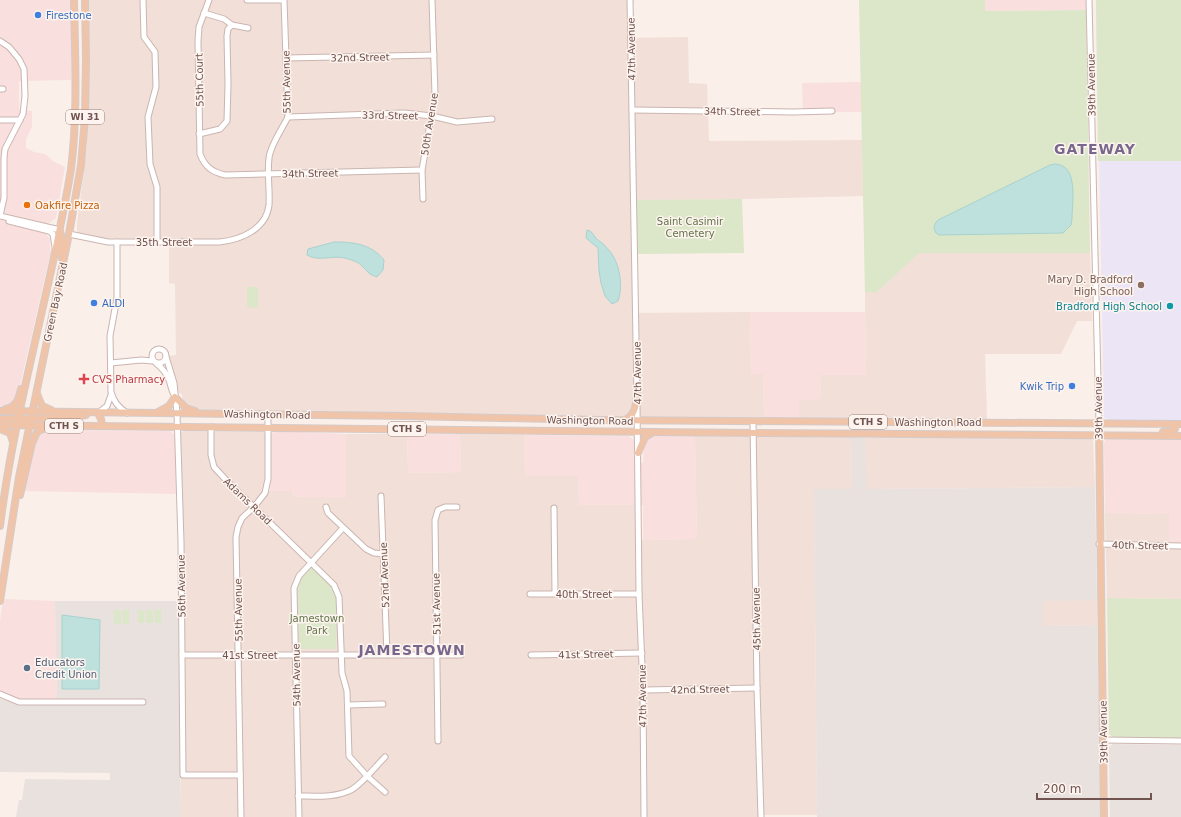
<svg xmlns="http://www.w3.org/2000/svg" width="1181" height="817" viewBox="0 0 1181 817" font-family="'DejaVu Sans',sans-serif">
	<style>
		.residential { fill: #f1dfd8 }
		.commercial { fill: #f9dfde }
		.industrial { fill: #e9e1de }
		.education { fill: #ece5f6 }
		.green { fill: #dce6c8 }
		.water { fill: #bfe1de; stroke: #a7d2ce }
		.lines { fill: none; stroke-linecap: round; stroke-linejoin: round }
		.minor-casing { stroke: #cbb5b0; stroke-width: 7 }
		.major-casing { stroke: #d4cbca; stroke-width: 8 }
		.minor { stroke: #fff; stroke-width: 5 }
		.major { stroke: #f0c4a9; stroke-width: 6 }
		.shop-dot { fill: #3f7fe0; stroke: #fdf4ef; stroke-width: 1.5 }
		.food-dot { fill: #e8710a; stroke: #fdf4ef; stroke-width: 1.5 }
		.education-dot { fill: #8d6e63; stroke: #fdf4ef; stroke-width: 1.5 }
		.culture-dot { fill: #0f9aa8; stroke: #fdf4ef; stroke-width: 1.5 }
		.health-dot { fill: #e0444e; stroke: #fdf4ef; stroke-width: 1.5 }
		.service-dot { fill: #5c6f8a; stroke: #fdf4ef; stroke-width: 1.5 }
		.labels { text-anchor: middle; stroke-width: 3; stroke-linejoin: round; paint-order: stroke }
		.shield { fill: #fdf4ef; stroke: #9b837f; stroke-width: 1 }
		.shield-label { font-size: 9px; font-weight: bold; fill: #71534f }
		.shop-label { font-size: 10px; fill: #366cbe; stroke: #fdf4ef; text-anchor: start }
		.street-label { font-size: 10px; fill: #71534f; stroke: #fdf4ef }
		.food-label { font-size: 10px; fill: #c56008; stroke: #fdf4ef; text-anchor: start }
		.park-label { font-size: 10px; fill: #617549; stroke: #fdf4ef }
		.education-label { font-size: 10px; fill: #785e54; stroke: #fdf4ef; text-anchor: end }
		.culture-label { font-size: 10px; fill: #0d838f; stroke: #fdf4ef; text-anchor: end }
		.health-label { font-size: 10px; fill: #be3a42; stroke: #fdf4ef; text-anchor: start }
		.service-label { font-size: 10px; fill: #4e5e75; stroke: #fdf4ef; text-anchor: start }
		.district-label { font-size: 14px; font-weight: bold; letter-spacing: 1px; fill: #78678c; stroke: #fdf4ef }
	</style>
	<rect width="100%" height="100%" fill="#faefe9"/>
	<g class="residential">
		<path d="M88,0H637L627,1L628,38L688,37L689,83L707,84L709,141L862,140L863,196L742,199L632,200L634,313L750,312L751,374H763L764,419L194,410L183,403L182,394L179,393L178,390L175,376L169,361V356L176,355L175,284L169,283V239L99,238L81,234L77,231V224L87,147Z"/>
		<path d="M918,253H1090L1092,321H1077L1061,354H985L987,419H799V400L821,399L820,375L866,374L865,292H877Z"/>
		<path d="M184,431L263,432L266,435V477L265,491H292L293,497H346V434H407L408,473L461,472L460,434L524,435L525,476H578L579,505H636L637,540L697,539L695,436L851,437L852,489L814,490L817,815H759L758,817H181V777H186L180,436V433Z"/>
		<path d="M1073,437L1091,438L1093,441L1095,487L866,489L865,438Z"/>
		<path d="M1105,513L1169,514V548L1181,549V599L1107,598Z"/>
		<path d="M1043,600H1097V625L1043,626Z"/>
	</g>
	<g class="commercial">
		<path d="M0,0H71V80L19,81V110L32,111V127L26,139V148L34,152L45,154L53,161L65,167L56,218L47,224L46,234L50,239V251H51L19,390L17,399L6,408L0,409Z"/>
		<path d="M985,0H1086V10L985,11Z"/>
		<path d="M861,82L862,112H803L802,83Z"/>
		<path d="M750,312H865L866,375H820L821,399L799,400V419H764L763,374H751Z"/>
		<path d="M52,429L60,430L170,431L174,434L175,437L176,494L23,491L31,449L38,434L44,430Z"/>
		<path d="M278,431L346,434V498L293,497L292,491H270L271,480L270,436L272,433Z"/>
		<path d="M407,434H460L461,472L408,473Z"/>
		<path d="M524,435L628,436L634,440L635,462L643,463L644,446L646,438L656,435L695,436L697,539L643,540V505H579L578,476H525Z"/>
		<path d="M1106,438L1181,439V543H1169V514L1105,513L1104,443Z"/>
		<path d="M3,599L55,601L57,700H21L0,692V621Z"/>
	</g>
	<g class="industrial">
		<path d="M851,437L865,438L867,489L1095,487L1097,600L1043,601V626L1097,625L1101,817H817L814,489H852Z"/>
		<path d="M55,601H178L181,817H16L19,800H22L25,779L110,780V773L0,772V698L19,704L57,705Z"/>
		<path d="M1113,744L1181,745V817H1110L1109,747Z"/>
	</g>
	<path class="education" d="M1096,0H1181V421L1110,420L1105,418L1104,417Z"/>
	<g class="green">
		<path d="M859,0H985V11L1086,10L1090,253H919L877,292H865Z"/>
		<path d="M1096,0H1181V161H1098Z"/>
		<path d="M742,199L744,253L637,254L636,200Z"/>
		<path d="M247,287H258V308L247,307Z"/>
		<path d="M311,567L332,587L337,597L336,649H299L298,589L302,578Z"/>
		<path d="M1107,598L1181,599V739L1114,738L1109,734Z"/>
		<path d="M114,610H120L121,624H114Z"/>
		<path d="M122,610H129V624H123Z"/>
		<rect x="138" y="610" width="6" height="13"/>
		<path d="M146,610H152L153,623H146Z"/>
		<path d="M154,610H161V623H155Z"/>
	</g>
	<g class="water">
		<path d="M1055,164C1079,165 1072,202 1072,219L1071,225L1063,233L939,235L936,233C933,228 934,224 938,220L1050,165Z"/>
		<path d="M587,230C594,232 593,236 598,240C600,242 603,243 605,246C619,258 624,284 618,301L612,304L605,296L601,283L599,271L598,248L586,238Z"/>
		<path d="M334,242C354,242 371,244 384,260L383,270L377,277C366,273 369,272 362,266C359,262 349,259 345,258C332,255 319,262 307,255L308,249Z"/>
		<path d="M62,615L100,620L99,689H62Z"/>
	</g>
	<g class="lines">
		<g class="minor-casing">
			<g id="minor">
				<path d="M143,0L144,37L155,52L156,87L148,117L150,164L157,187V242"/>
				<path d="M209,0L199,27L198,41L200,154C205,167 212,172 225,175L422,170"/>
				<path d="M247,0H283"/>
				<path d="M630,0L637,397"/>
				<path d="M1089,0L1099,423"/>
				<path d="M204,13L224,19L232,25L248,28"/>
				<path d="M0,41L9,47L19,59L24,69L25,96L23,114L5,149L4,158V198L0,216L56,229L60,231"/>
				<path d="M286,58L434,55"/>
				<path d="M0,89H3"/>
				<path d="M632,110L793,112L832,111"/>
				<path d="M288,117L404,113L432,116L457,122L492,119"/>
				<path d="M0,120H20"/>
				<path d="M199,134L220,129L227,121L228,84L227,36L228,29L232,25"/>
				<path d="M423,199L422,170L435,95L432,0"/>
				<path d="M9,221L49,231L53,234L55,247"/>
				<path d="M69,234L108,242H219C240,240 266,230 269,205C270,190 267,174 269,158C270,146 282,129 288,117L284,0"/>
				<path d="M117,242V298L110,336L111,392C114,402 118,407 127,413"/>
				<circle cx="159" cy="356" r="7"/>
				<path d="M166,357L174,383L177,413L181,542L183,775H240"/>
				<path d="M111,363L141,360L153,361"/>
				<path d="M156,363C162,368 167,373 169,380C171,385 171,391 175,396"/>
				<path d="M637,405L639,594L643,690L644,817"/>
				<path d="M98,413L107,406L111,395"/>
				<path d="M753,422L757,688L761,817"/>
				<path d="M211,427V455L214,467L227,481L334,585L339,597L342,673L347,691L349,756L367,776L385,792"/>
				<path d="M381,496L387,654"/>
				<path d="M326,507L328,513L366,549L374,553L384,554"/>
				<path d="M554,508L555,593"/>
				<path d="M1099,544L1181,546"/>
				<path d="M530,594H639"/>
				<path d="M182,655H461"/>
				<path d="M531,655L642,653"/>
				<path d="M643,690L757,688"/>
				<path d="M0,694L19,702H143"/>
				<path d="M348,705L383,704"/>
				<path d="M1103,740L1181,741"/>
				<path d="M438,741L435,520L438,510L445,507H457"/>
				<path d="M298,796C315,796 335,798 351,790C361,785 376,766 385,757"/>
				<path d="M241,817L236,537L238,527L242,518L254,507L265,493L268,479V414"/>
				<path d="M299,817L294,588L299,576L343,528"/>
			</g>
		</g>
		<g class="major-casing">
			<g id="major">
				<path d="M60,231C64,241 59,250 62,259"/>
				<path d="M37,394L42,406L51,410"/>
				<path d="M6,409C16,407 19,399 21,389"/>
				<path d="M0,411L406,416L599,420L1181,424"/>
				<path d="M158,412L169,406L175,397L186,408L195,411"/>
				<path d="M98,413L101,419L102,424L99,426"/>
				<path d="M0,419L22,418"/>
				<path d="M624,420C636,416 636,404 637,393"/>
				<path d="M1099,423L1104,817"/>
				<path d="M0,425L754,433L1181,436"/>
				<path d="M17,426L21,422L28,419L74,417L86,415"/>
				<path d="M0,429L10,433L13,442"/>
				<path d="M1163,432L1171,431L1175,429V424"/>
				<path d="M638,453L645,437L652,433"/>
				<path d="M20,495L32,443L37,432L45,428"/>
				<path d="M0,526C11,437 34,349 53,262C59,231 66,201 71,169C78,113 75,56 74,0"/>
				<path d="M0,601L19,477L69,234L81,165L85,117L86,59L85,0"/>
			</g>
		</g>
		<use href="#minor" class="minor"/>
		<use href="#major" class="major"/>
	</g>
	<g class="shop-dot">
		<circle cx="38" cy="15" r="4"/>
		<circle cx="94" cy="303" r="4"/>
		<circle cx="1072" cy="386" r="4"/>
	</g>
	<circle class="food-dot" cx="27" cy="205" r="4"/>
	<circle class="education-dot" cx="1141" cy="285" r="4"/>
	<circle class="culture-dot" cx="1170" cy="306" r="4"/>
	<path class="health-dot" d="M82 373h4v4h4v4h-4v4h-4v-4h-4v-4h4z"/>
	<circle class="service-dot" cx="27" cy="668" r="4"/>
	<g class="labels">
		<g class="shield">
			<rect x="66" y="110" width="38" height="14" rx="3"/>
			<rect x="849" y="415" width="38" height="14" rx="3"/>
			<rect x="45" y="419" width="38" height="14" rx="3"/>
			<rect x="388" y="422" width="38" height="14" rx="3"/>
		</g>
		<g class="shield-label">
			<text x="85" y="120">WI 31</text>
			<text x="868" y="425">CTH S</text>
			<text x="64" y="429">CTH S</text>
			<text x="407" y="432">CTH S</text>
		</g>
		<g class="shop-label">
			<text x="46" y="19">Firestone</text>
			<text x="102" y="307">ALDI</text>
			<text x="1064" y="390" text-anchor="end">Kwik Trip</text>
		</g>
		<g class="street-label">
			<text transform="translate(631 49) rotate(-91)" y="4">47th Avenue</text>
			<text transform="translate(360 57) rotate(-1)" y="4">32nd Street</text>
			<text transform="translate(199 80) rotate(-91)" y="4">55th Court</text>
			<text transform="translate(286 82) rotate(-91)" y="4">55th Avenue</text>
			<text transform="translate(1091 85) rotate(-91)" y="4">39th Avenue</text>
			<text transform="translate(732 111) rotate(1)" y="4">34th Street</text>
			<text transform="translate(390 115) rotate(1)" y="4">33rd Street</text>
			<text transform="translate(429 124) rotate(-81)" y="4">50th Avenue</text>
			<text transform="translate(310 173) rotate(-1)" y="4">34th Street</text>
			<text x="164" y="246">35th Street</text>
			<text transform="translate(55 302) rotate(-78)" y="4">Green Bay Road</text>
			<text transform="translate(637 373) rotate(-91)" y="4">47th Avenue</text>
			<text transform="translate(1098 408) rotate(-91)" y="4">39th Avenue</text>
			<text transform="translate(267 414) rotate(1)" y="4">Washington Road</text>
			<text transform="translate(590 420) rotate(1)" y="4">Washington Road</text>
			<text x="938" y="426">Washington Road</text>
			<text transform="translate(248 501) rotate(44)" y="4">Adams Road</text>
			<text transform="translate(1140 545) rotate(1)" y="4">40th Street</text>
			<text transform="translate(384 575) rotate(-92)" y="4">52nd Avenue</text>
			<text transform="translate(181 586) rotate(-91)" y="4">56th Avenue</text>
			<text x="584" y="598">40th Street</text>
			<text transform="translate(436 604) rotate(-91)" y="4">51st Avenue</text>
			<text transform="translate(238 610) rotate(-91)" y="4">55th Avenue</text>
			<text transform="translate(756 619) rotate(-91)" y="4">45th Avenue</text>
			<text transform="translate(586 654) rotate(-1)" y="4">41st Street</text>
			<text x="250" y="659">41st Street</text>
			<text transform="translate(296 675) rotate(-91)" y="4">54th Avenue</text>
			<text transform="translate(700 689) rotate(-1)" y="4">42nd Street</text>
			<text transform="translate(642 696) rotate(-91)" y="4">47th Avenue</text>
			<text transform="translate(1103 732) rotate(-91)" y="4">39th Avenue</text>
		</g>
		<g class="food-label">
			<text x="35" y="209">Oakfire Pizza</text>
		</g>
		<g class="park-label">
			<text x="690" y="225">Saint Casimir<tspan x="690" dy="12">Cemetery</tspan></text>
			<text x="317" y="622">Jamestown<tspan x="317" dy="12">Park</tspan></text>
		</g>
		<g class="education-label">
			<text x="1133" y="283">Mary D. Bradford<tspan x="1133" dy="12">High School</tspan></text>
		</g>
		<g class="culture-label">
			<text x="1162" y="310">Bradford High School</text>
		</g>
		<g class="health-label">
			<text x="92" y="383">CVS Pharmacy</text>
		</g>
		<g class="service-label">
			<text x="35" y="666">Educators<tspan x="35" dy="12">Credit Union</tspan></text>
		</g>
		<g class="district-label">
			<text x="1095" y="154">GATEWAY</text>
			<text x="412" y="655">JAMESTOWN</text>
		</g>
	</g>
	<path d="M1037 793v6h114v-6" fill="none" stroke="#71534f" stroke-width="2"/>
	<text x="1043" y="793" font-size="12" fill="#71534f" stroke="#fdf4ef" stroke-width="3" paint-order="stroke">200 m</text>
</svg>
